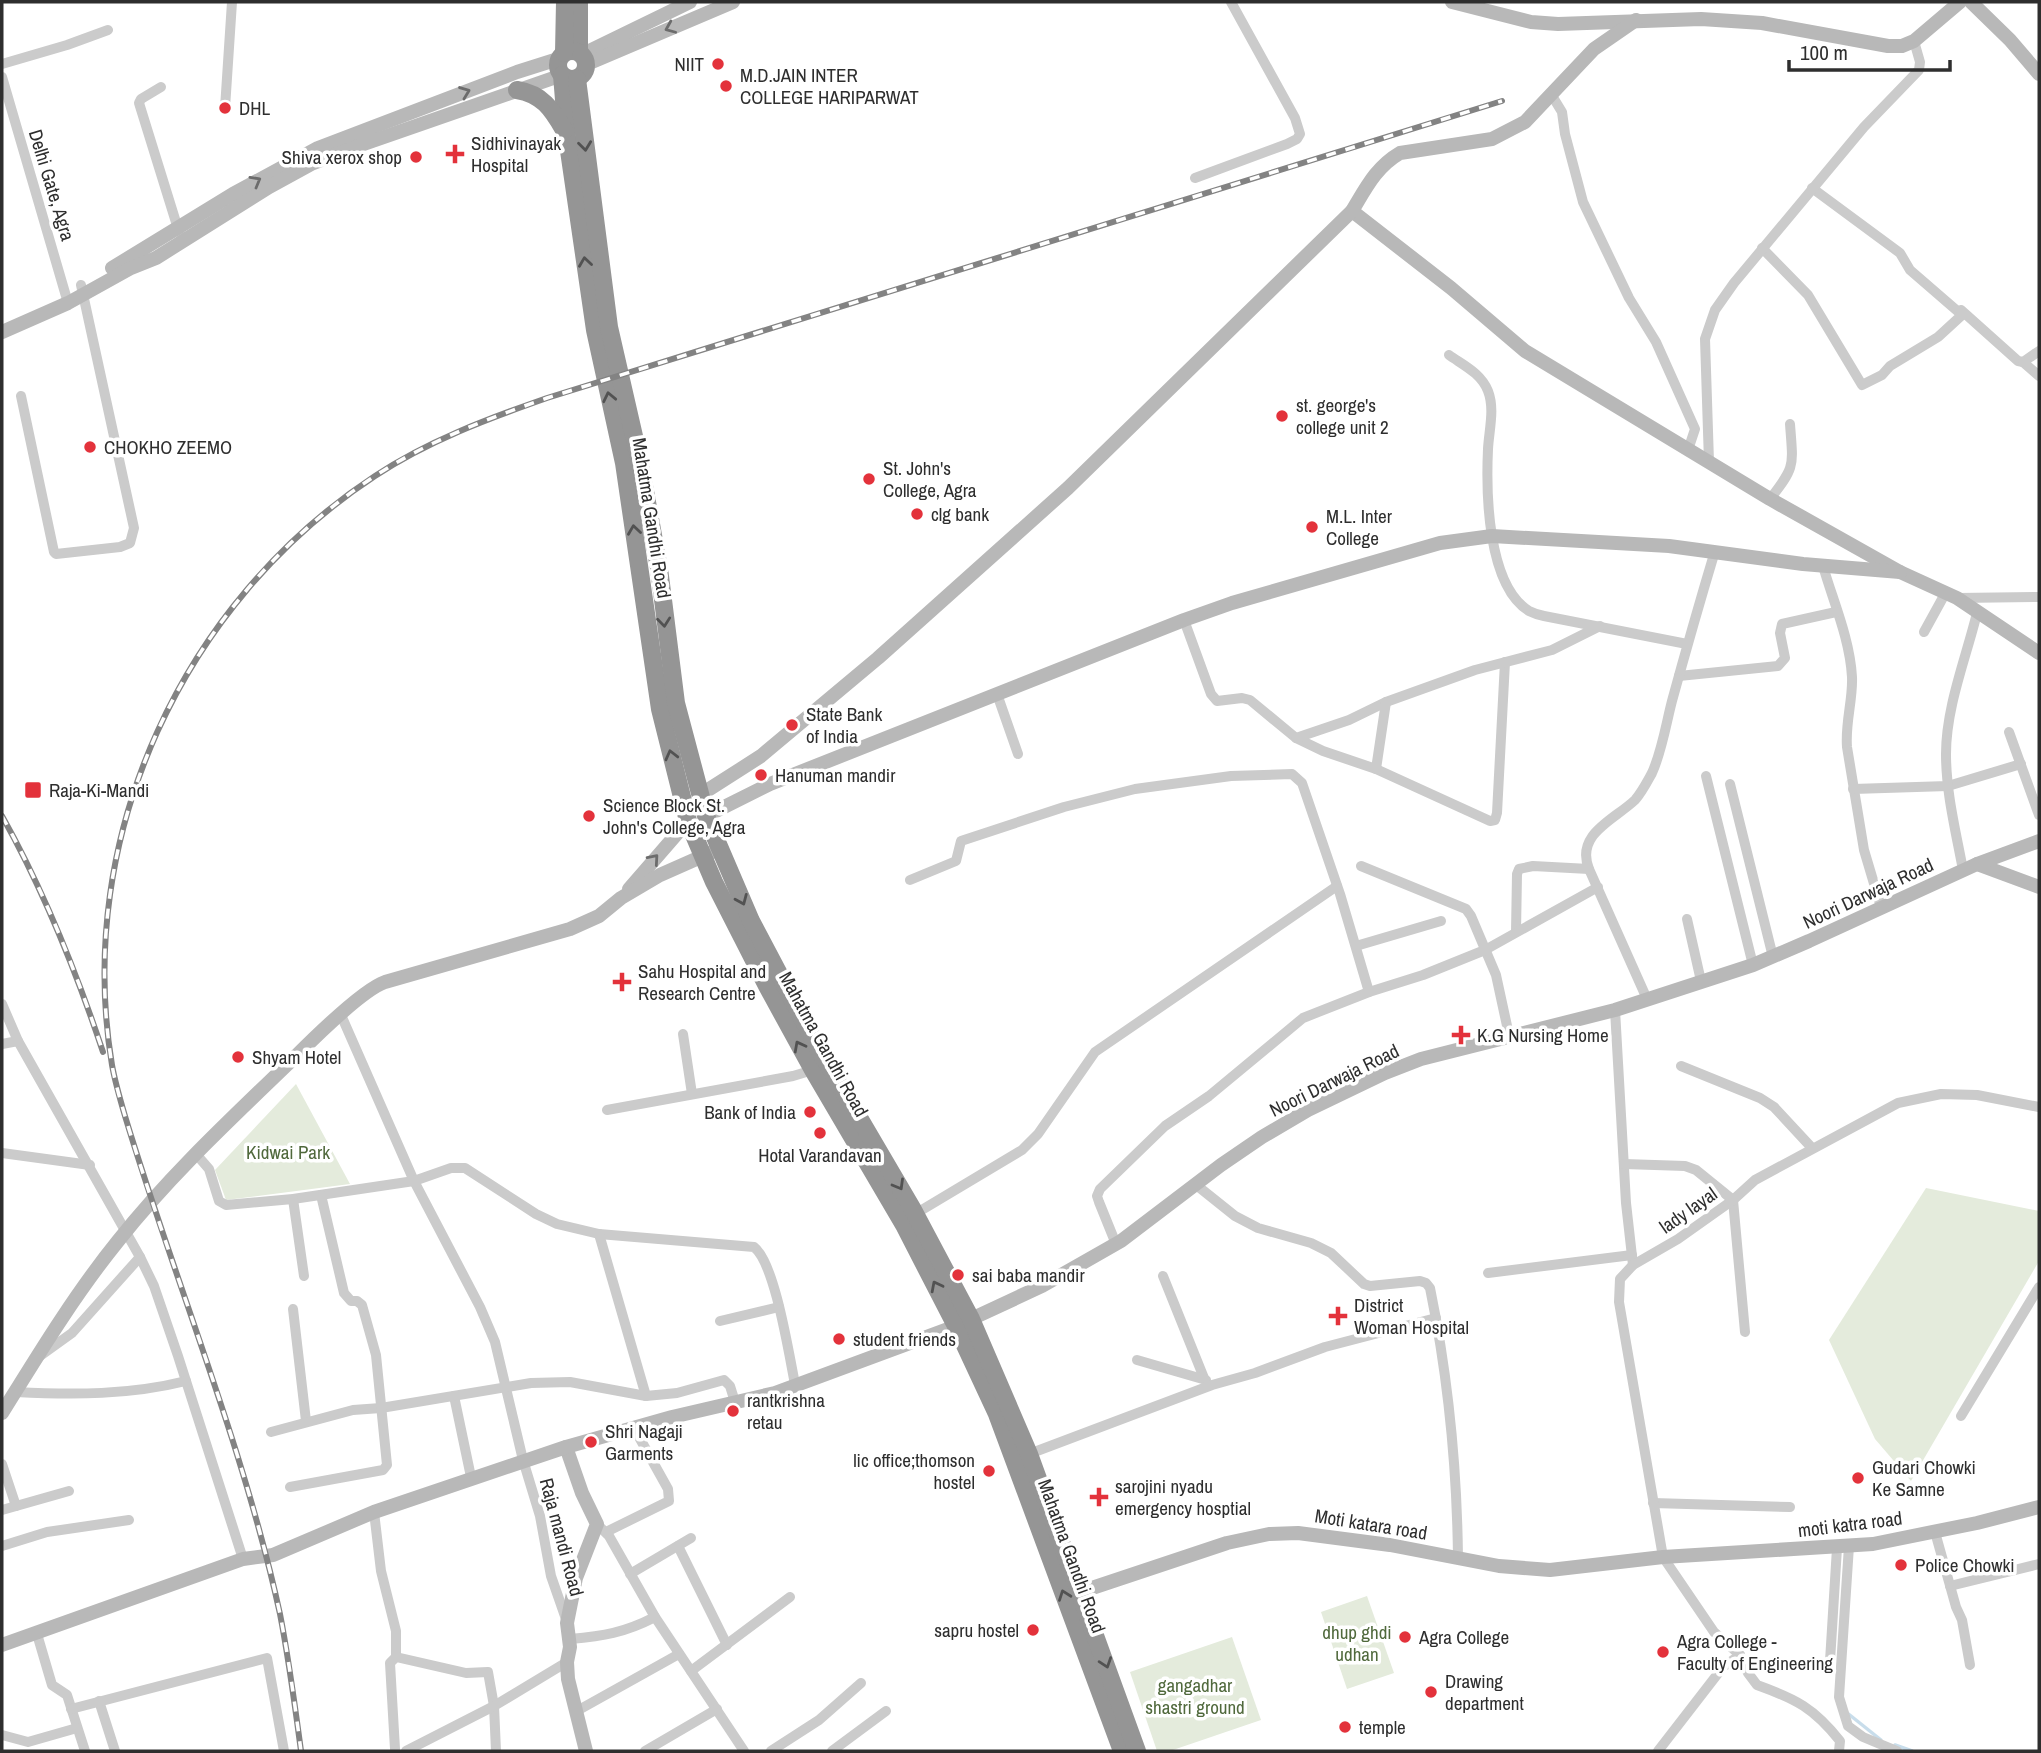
<svg xmlns="http://www.w3.org/2000/svg" width="2041" height="1753" viewBox="0 0 2041 1753" font-family="'Archivo Narrow',sans-serif">
	<style>
		.green { fill: #e4ebdc }
		.lines { fill: none; stroke-linecap: round; stroke-linejoin: round }
		.stream { stroke: #c8ddeb; stroke-width: 3.5 }
		.street { stroke: #cbcbcb; stroke-width: 10 }
		.secondary { stroke: #b8b8b8; stroke-width: 14 }
		.highway { stroke: #959595; stroke-width: 18 }
		.rail-casing { stroke: #838383; stroke-width: 6 }
		.rail { stroke: #fff; stroke-width: 3.5; stroke-dasharray: 10; stroke-linecap: butt }
		.oneway { stroke: #6c6c6c }
		.oneway2 { stroke: #525252 }
		.poi-dot { fill: #e3323b; stroke: #fff; stroke-width: 2.5 }
		.labels { text-anchor: middle; stroke-width: 7; stroke-linejoin: round; paint-order: stroke }
		.poi-label { font-size: 19px; fill: #2e2e2e; stroke: #fff; text-anchor: start }
		.street-label { font-size: 19px; fill: #2e2e2e; stroke: #fff }
		.park-label { font-size: 19px; fill: #50693c; stroke: #fff }
	</style>
	<rect width="100%" height="100%" fill="#fff"/>
	<g class="green">
		<path d="M296,1084L350,1184L226,1200L215,1170Z"/>
		<path d="M1926,1188L2039,1211V1261L1911,1481L1875,1439L1829,1340Z"/>
		<path d="M1367,1596L1394,1673L1347,1689L1321,1612Z"/>
		<path d="M1232,1637L1261,1720L1170,1751H1157L1130,1672Z"/>
	</g>
	<g class="lines">
		<g class="stream">
			<path d="M1846,1712L1881,1740"/>
			<path d="M1895,1745L1912,1751"/>
		</g>
		<g class="street">
			<path d="M2,64L67,45L108,30"/>
			<path d="M2,77L68,303"/>
			<path d="M161,87L141,99L139,103L179,232"/>
			<path d="M1551,94L1562,112L1565,134L1583,202L1629,298L1656,342L1695,429L1688,450"/>
			<path d="M225,108L232,2"/>
			<path d="M1195,178L1287,144L1297,139L1300,134L1295,118L1231,2"/>
			<path d="M1762,248L1808,295L1862,385L1882,375L1890,366L1938,337L1962,315L1910,270L1900,253L1812,188"/>
			<path d="M1961,310L2018,361L2023,362L2039,351"/>
			<path d="M1449,355C1463,365 1481,373 1488,391C1495,409 1489,430 1488,449C1486,492 1487,585 1529,611C1533,613 1539,615 1544,616L1687,644"/>
			<path d="M2023,362L2039,376"/>
			<path d="M21,396L54,552L56,554L120,547L130,543L134,528L81,285"/>
			<path d="M1709,462L1705,339L1715,310L1734,283L1864,127L1919,70L1920,62L1914,41"/>
			<path d="M1770,499C1796,466 1793,466 1790,424"/>
			<path d="M1823,566C1833,601 1850,639 1852,677C1853,700 1845,723 1847,747L1864,850L1881,907"/>
			<path d="M1957,598L2039,597"/>
			<path d="M1184,620L1211,694L1217,701L1242,698L1250,700L1296,738L1323,751L1376,769L1490,821L1495,820L1497,813L1505,662"/>
			<path d="M1924,632L1946,592"/>
			<path d="M1679,676L1778,666L1785,658L1780,633L1782,624L1836,612"/>
			<path d="M997,694L1018,754"/>
			<path d="M2009,732L2039,815"/>
			<path d="M1296,738L1349,720L1386,702L1475,670L1552,650L1600,626"/>
			<path d="M1376,769L1386,702"/>
			<path d="M1706,776L1753,965"/>
			<path d="M1730,784L1773,957"/>
			<path d="M1853,789L1948,786L2021,764"/>
			<path d="M1361,866L1466,909L1471,916L1496,975L1509,1035"/>
			<path d="M1963,870C1956,832 1946,793 1946,754C1946,707 1966,658 1977,613"/>
			<path d="M910,880L956,861L961,841L1064,807L1135,789L1231,776L1292,774L1302,783L1340,894L1369,992"/>
			<path d="M1687,919L1701,981"/>
			<path d="M1516,932L1517,874L1519,869L1533,866L1589,869"/>
			<path d="M1356,946L1441,921"/>
			<path d="M1647,999L1589,869C1575,834 1614,820 1635,800C1642,792 1647,782 1652,773C1662,751 1666,724 1672,701C1686,650 1700,601 1715,551"/>
			<path d="M2,1004L18,1041L140,1257L72,1333L40,1356"/>
			<path d="M1615,1010L1626,1203L1633,1265"/>
			<path d="M341,1015L414,1181L480,1307L495,1342L523,1460L540,1516L551,1576L566,1619"/>
			<path d="M683,1034L692,1094"/>
			<path d="M2,1044L18,1041"/>
			<path d="M1681,1066L1760,1098L1774,1107L1812,1148"/>
			<path d="M607,1110L793,1076L813,1070"/>
			<path d="M2,1153L90,1165"/>
			<path d="M196,1154L209,1169L219,1201L226,1205L293,1199L414,1181L451,1168H465L536,1214L557,1224L599,1234L754,1247C775,1263 789,1355 795,1384"/>
			<path d="M1624,1164L1685,1166L1696,1170L1733,1200L1745,1332"/>
			<path d="M1195,1184L1235,1216L1258,1228L1311,1243L1331,1253L1364,1284L1370,1286L1420,1281L1426,1283L1430,1288C1448,1376 1457,1468 1458,1558"/>
			<path d="M293,1199L304,1276"/>
			<path d="M915,1214L1022,1150L1038,1134L1095,1052L1337,886"/>
			<path d="M599,1234L646,1396"/>
			<path d="M1116,1244L1099,1202L1097,1196L1100,1189L1165,1126L1209,1096L1303,1018L1369,992L1423,975L1485,950L1598,887"/>
			<path d="M140,1257L154,1286L178,1356L243,1559"/>
			<path d="M1488,1273L1632,1255"/>
			<path d="M1163,1276L1204,1378"/>
			<path d="M293,1309L306,1421"/>
			<path d="M720,1321L779,1307"/>
			<path d="M1137,1360L1206,1380"/>
			<path d="M16,1392C74,1395 130,1395 186,1381"/>
			<path d="M454,1396L471,1477"/>
			<path d="M1961,1416L2039,1287"/>
			<path d="M271,1432L353,1410L381,1408L531,1383L570,1382L646,1396L677,1393L724,1380L730,1386L735,1402"/>
			<path d="M1029,1454L1212,1385L1255,1373L1325,1347L1436,1318"/>
			<path d="M2,1464L16,1506"/>
			<path d="M290,1487L383,1470L387,1465L376,1355L362,1305L357,1301H351L344,1293L321,1195"/>
			<path d="M1653,1503L1790,1507"/>
			<path d="M2,1510L69,1491"/>
			<path d="M374,1512L381,1571L396,1631V1657"/>
			<path d="M597,1524L609,1536L655,1617L744,1751"/>
			<path d="M606,1532L669,1501L668,1489L634,1428"/>
			<path d="M1935,1532L1956,1607L1962,1620L1970,1665"/>
			<path d="M2,1546L47,1532L129,1520"/>
			<path d="M678,1546L727,1645"/>
			<path d="M1849,1546L1839,1697L1848,1726L1863,1737L1897,1751"/>
			<path d="M630,1574L691,1538"/>
			<path d="M1950,1586L2039,1564"/>
			<path d="M37,1634L52,1685L67,1695L85,1751"/>
			<path d="M570,1639C603,1636 624,1633 655,1617"/>
			<path d="M1830,1661L1837,1548"/>
			<path d="M691,1671L790,1597"/>
			<path d="M99,1701L115,1751"/>
			<path d="M71,1709L267,1658L284,1751"/>
			<path d="M575,1712L679,1654"/>
			<path d="M2,1735L28,1742L77,1728"/>
			<path d="M395,1749L390,1663L396,1657L466,1673L488,1672L494,1706L496,1751"/>
			<path d="M406,1751L494,1706L567,1662"/>
			<path d="M645,1751L717,1709"/>
			<path d="M771,1751L819,1720L861,1683"/>
			<path d="M832,1751L886,1711"/>
			<path d="M1658,1751L1723,1667L1740,1655"/>
			<path d="M1839,1751L1840,1741C1814,1708 1796,1699 1757,1685L1748,1673L1740,1655L1714,1632L1663,1557L1619,1302L1620,1279L1633,1265L1678,1239L1733,1200L1755,1180L1898,1103L1941,1094L1977,1095L2039,1107"/>
		</g>
		<g class="secondary">
			<path d="M1452,2L1531,22L1558,24L1701,19L1762,23L1888,46H1902L1914,41L1960,2"/>
			<path d="M1971,2L2010,40L2039,74"/>
			<path d="M583,54L690,2"/>
			<path d="M587,64L733,2"/>
			<path d="M1352,211L1451,288L1525,351L1770,499L1900,572L1957,598L2039,653"/>
			<path d="M112,268L233,194L318,148L517,72L558,59"/>
			<path d="M2,332L68,303L131,268L156,258L269,187L311,164L361,145L562,75"/>
			<path d="M700,795L761,756L878,658L1068,488L1352,211C1366,188 1376,167 1400,153L1492,139L1525,122L1594,49L1636,20"/>
			<path d="M706,816L770,784L1184,620L1232,603L1440,543L1492,536L1669,546L1803,564L1900,572"/>
			<path d="M1977,864L2039,887"/>
			<path d="M629,889L688,821"/>
			<path d="M2,1413C38,1355 75,1294 118,1241C171,1174 234,1116 295,1057C314,1038 362,990 385,982L570,929L599,916L621,898L660,875L712,852"/>
			<path d="M566,1447L582,1493L597,1524L576,1578L567,1623L570,1647L567,1662L568,1679L586,1751"/>
			<path d="M1080,1592L1227,1543L1269,1534L1298,1533L1390,1545L1499,1566L1550,1570L1663,1557L1873,1544L1977,1523L2039,1507"/>
			<path d="M2,1645L243,1559L273,1555L374,1512L566,1447L672,1417L775,1393L956,1326L1042,1286L1121,1241L1221,1165L1262,1137L1308,1110L1385,1073L1421,1059L1615,1010L1753,965L1809,941L1977,864L2039,841"/>
		</g>
		<g class="highway">
			<path d="M579,2V52"/>
			<circle cx="572" cy="65" r="14"/>
			<path d="M564,53L565,2"/>
			<path d="M562,75L567,137L595,330L624,463L660,709L688,821L714,882L767,986L813,1070L904,1225L956,1326L997,1414L1122,1751"/>
			<path d="M577,79L609,327L639,458L659,568L676,703L706,816L751,921L817,1046L912,1208L971,1319L1029,1454L1137,1751"/>
			<path d="M517,90C542,94 552,109 564,130"/>
		</g>
		<g class="rail-casing">
			<g id="rail">
				<path d="M2,816C44,891 76,971 103,1052"/>
				<path d="M301,1751C295,1706 289,1660 280,1614C243,1444 175,1282 125,1116C120,1099 115,1082 112,1065C74,836 183,602 375,476C428,441 487,419 547,398L1502,101"/>
			</g>
		</g>
		<use href="#rail" class="rail"/>
	</g>
	<defs><path id="oneway-chevron" d="M-2-3.5L2.5 0L-2 3.5" fill="none" stroke-width="1.6" stroke-linecap="round" stroke-linejoin="round" transform="scale(1.75)"/></defs>
	<g class="oneway">
		<use href="#oneway-chevron" transform="translate(670 28) rotate(157)"/>
		<use href="#oneway-chevron" transform="translate(465 92) rotate(-21)"/>
		<use href="#oneway-chevron" transform="translate(256 181) rotate(-30)"/>
		<use href="#oneway-chevron" transform="translate(654 859) rotate(-49)"/>
	</g>
	<g class="oneway2">
		<use href="#oneway-chevron" transform="translate(585 146) rotate(83)"/>
		<use href="#oneway-chevron" transform="translate(585 262) rotate(-98)"/>
		<use href="#oneway-chevron" transform="translate(609 397) rotate(-102)"/>
		<use href="#oneway-chevron" transform="translate(634 530) rotate(-98)"/>
		<use href="#oneway-chevron" transform="translate(664 622) rotate(84)"/>
		<use href="#oneway-chevron" transform="translate(671 755) rotate(-104)"/>
		<use href="#oneway-chevron" transform="translate(742 900) rotate(67)"/>
		<use href="#oneway-chevron" transform="translate(799 1046) rotate(-118)"/>
		<use href="#oneway-chevron" transform="translate(899 1185) rotate(60)"/>
		<use href="#oneway-chevron" transform="translate(936 1286) rotate(-117)"/>
		<use href="#oneway-chevron" transform="translate(1064 1595) rotate(-110)"/>
		<use href="#oneway-chevron" transform="translate(1106 1663) rotate(71)"/>
	</g>
	<g class="poi-dot">
		<circle cx="718" cy="64" r="7"/>
		<circle cx="726" cy="86" r="7"/>
		<circle cx="225" cy="108" r="7"/>
		<path d="M451.5 143.5h7v7h7v7h-7v7h-7v-7h-7v-7h7z"/>
		<circle cx="416" cy="157" r="7"/>
		<circle cx="1282" cy="416" r="7"/>
		<circle cx="90" cy="447" r="7"/>
		<circle cx="869" cy="479" r="7"/>
		<circle cx="917" cy="514" r="7"/>
		<circle cx="1312" cy="527" r="7"/>
		<circle cx="792" cy="725" r="7"/>
		<circle cx="761" cy="775" r="7"/>
		<rect x="24" y="781" width="18" height="18" rx="3.5"/>
		<circle cx="589" cy="816" r="7"/>
		<path d="M618.5 971.5h7v7h7v7h-7v7h-7v-7h-7v-7h7z"/>
		<path d="M1457.5 1024.5h7v7h7v7h-7v7h-7v-7h-7v-7h7z"/>
		<circle cx="238" cy="1057" r="7"/>
		<circle cx="810" cy="1112" r="7"/>
		<circle cx="820" cy="1133" r="7"/>
		<circle cx="958" cy="1275" r="7"/>
		<path d="M1334.5 1305.5h7v7h7v7h-7v7h-7v-7h-7v-7h7z"/>
		<circle cx="839" cy="1339" r="7"/>
		<circle cx="733" cy="1411" r="7"/>
		<circle cx="591" cy="1442" r="7"/>
		<circle cx="989" cy="1471" r="7"/>
		<circle cx="1858" cy="1478" r="7"/>
		<path d="M1095.5 1486.5h7v7h7v7h-7v7h-7v-7h-7v-7h7z"/>
		<circle cx="1901" cy="1565" r="7"/>
		<circle cx="1033" cy="1630" r="7"/>
		<circle cx="1405" cy="1637" r="7"/>
		<circle cx="1663" cy="1652" r="7"/>
		<circle cx="1431" cy="1692" r="7"/>
		<circle cx="1345" cy="1727" r="7"/>
	</g>
	<g class="labels">
		<g class="poi-label">
			<text x="704" y="71" text-anchor="end">NIIT</text>
			<text x="740" y="82">M.D.JAIN INTER<tspan x="740" dy="22">COLLEGE HARIPARWAT</tspan></text>
			<text x="239" y="115">DHL</text>
			<text x="471" y="150">Sidhivinayak<tspan x="471" dy="22">Hospital</tspan></text>
			<text x="402" y="164" text-anchor="end">Shiva xerox shop</text>
			<text x="1296" y="412">st. george's<tspan x="1296" dy="22">college unit 2</tspan></text>
			<text x="104" y="454">CHOKHO ZEEMO</text>
			<text x="883" y="475">St. John's<tspan x="883" dy="22">College, Agra</tspan></text>
			<text x="931" y="521">clg bank</text>
			<text x="1326" y="523">M.L. Inter<tspan x="1326" dy="22">College</tspan></text>
			<text x="806" y="721">State Bank<tspan x="806" dy="22">of India</tspan></text>
			<text x="775" y="782">Hanuman mandir</text>
			<text x="49" y="797">Raja-Ki-Mandi</text>
			<text x="603" y="812">Science Block St.<tspan x="603" dy="22">John's College, Agra</tspan></text>
			<text x="638" y="978">Sahu Hospital and<tspan x="638" dy="22">Research Centre</tspan></text>
			<text x="1477" y="1042">K.G Nursing Home</text>
			<text x="252" y="1064">Shyam Hotel</text>
			<text x="796" y="1119" text-anchor="end">Bank of India</text>
			<text x="820" y="1162" text-anchor="middle">Hotal Varandavan</text>
			<text x="972" y="1282">sai baba mandir</text>
			<text x="1354" y="1312">District<tspan x="1354" dy="22">Woman Hospital</tspan></text>
			<text x="853" y="1346">student friends</text>
			<text x="747" y="1407">rantkrishna<tspan x="747" dy="22">retau</tspan></text>
			<text x="605" y="1438">Shri Nagaji<tspan x="605" dy="22">Garments</tspan></text>
			<text x="975" y="1467" text-anchor="end">lic office;thomson<tspan x="975" dy="22">hostel</tspan></text>
			<text x="1872" y="1474">Gudari Chowki<tspan x="1872" dy="22">Ke Samne</tspan></text>
			<text x="1115" y="1493">sarojini nyadu<tspan x="1115" dy="22">emergency hosptial</tspan></text>
			<text x="1915" y="1572">Police Chowki</text>
			<text x="1019" y="1637" text-anchor="end">sapru hostel</text>
			<text x="1419" y="1644">Agra College</text>
			<text x="1677" y="1648">Agra College -<tspan x="1677" dy="22">Faculty of Engineering</tspan></text>
			<text x="1445" y="1688">Drawing<tspan x="1445" dy="22">department</tspan></text>
			<text x="1359" y="1734">temple</text>
		</g>
		<g class="street-label">
			<text transform="translate(52 185) rotate(73)" y="7">Delhi Gate, Agra</text>
			<text transform="translate(652 518) rotate(81)" y="7">Mahatma Gandhi Road</text>
			<text transform="translate(1868 893) rotate(-25)" y="7">Noori Darwaja Road</text>
			<text transform="translate(824 1044) rotate(61)" y="7">Mahatma Gandhi Road</text>
			<text transform="translate(1334 1080) rotate(-26)" y="7">Noori Darwaja Road</text>
			<text transform="translate(1688 1210) rotate(-35)" y="7">lady layal</text>
			<text transform="translate(1371 1524) rotate(9)" y="7">Moti katara road</text>
			<text transform="translate(1850 1524) rotate(-7)" y="7">moti katra road</text>
			<text transform="translate(562 1537) rotate(75)" y="7">Raja mandi Road</text>
			<text transform="translate(1072 1556) rotate(70)" y="7">Mahatma Gandhi Road</text>
		</g>
		<g class="park-label">
			<text x="288" y="1159">Kidwai Park</text>
			<text x="1357" y="1639">dhup ghdi<tspan x="1357" dy="22">udhan</tspan></text>
			<text x="1195" y="1692">gangadhar<tspan x="1195" dy="22">shastri ground</tspan></text>
		</g>
	</g>
	<rect width="2041" height="1753" fill="none" stroke="#2e2e2e" stroke-width="7"/>
	<path d="M1789 60v10h161v-10" fill="none" stroke="#2e2e2e" stroke-width="3.5"/>
	<text x="1800" y="60" font-size="21" fill="#2e2e2e" stroke="#ffffff" stroke-width="5" paint-order="stroke">100 m</text>
</svg>
